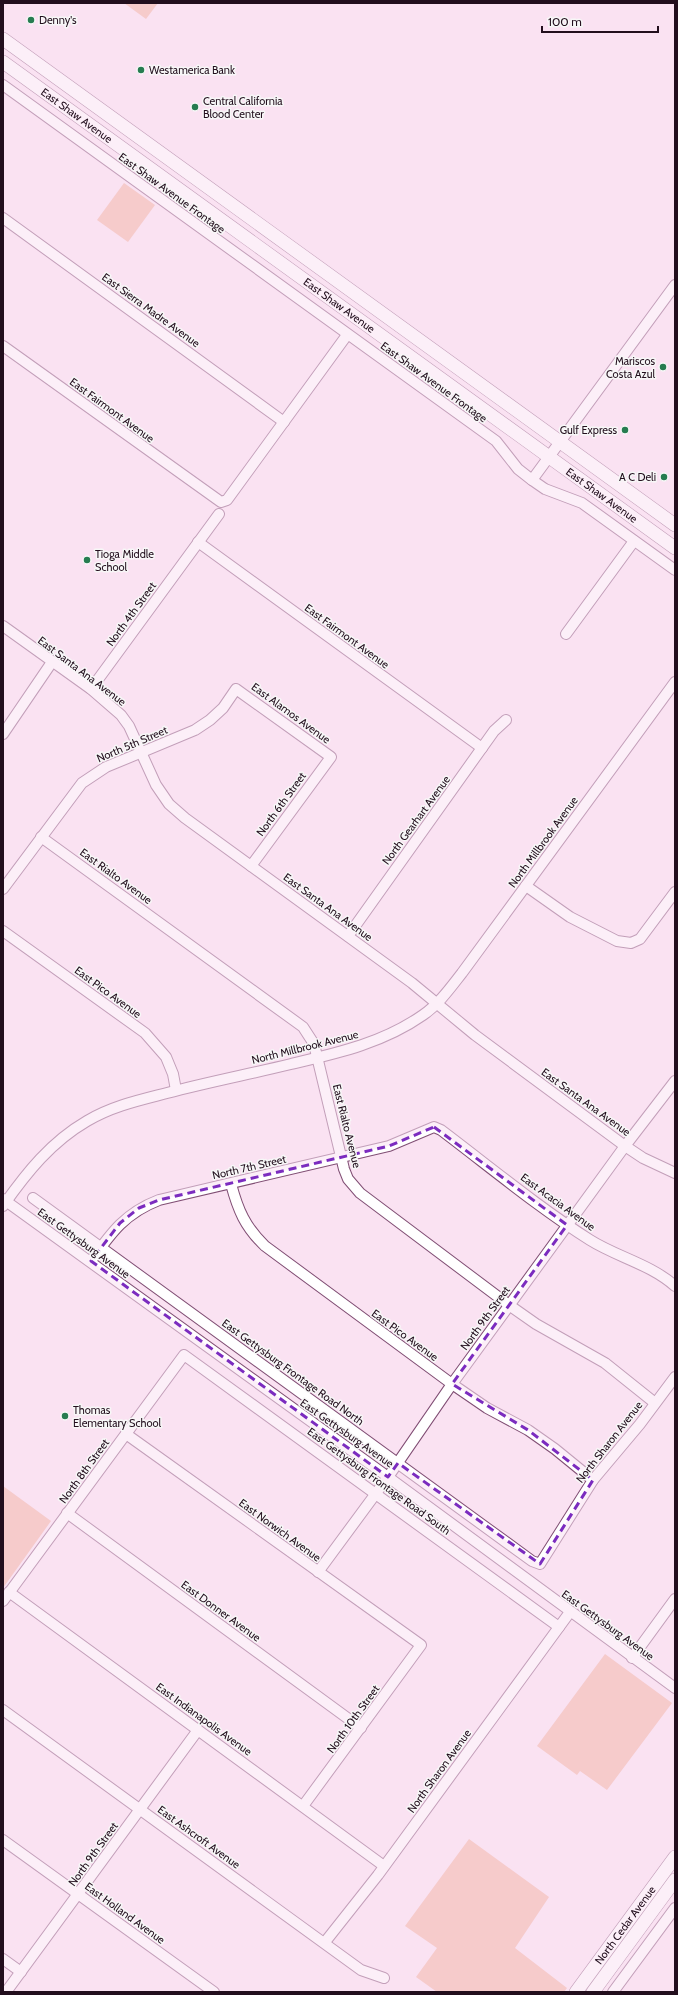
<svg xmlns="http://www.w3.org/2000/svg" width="678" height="1995" viewBox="0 0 678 1995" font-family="Cabin,sans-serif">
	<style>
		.green { fill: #f1af9c }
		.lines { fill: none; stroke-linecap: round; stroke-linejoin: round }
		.minor-casing { stroke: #804e74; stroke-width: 12 }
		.major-casing { stroke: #804e74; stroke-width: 14 }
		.minor { stroke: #fff; stroke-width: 10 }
		.major { stroke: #fff; stroke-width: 13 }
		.marked { fill: none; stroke: #7b2cbf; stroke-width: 3; stroke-dasharray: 8 5; stroke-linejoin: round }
		.poi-dot { fill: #267c50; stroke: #f7f7f7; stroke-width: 1.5 }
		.labels { text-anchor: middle; stroke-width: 3; stroke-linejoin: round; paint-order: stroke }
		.poi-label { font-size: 11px; fill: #220e1d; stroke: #f7f7f7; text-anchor: start }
		.street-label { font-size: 11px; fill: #220e1d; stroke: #f7f7f7 }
	</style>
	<rect width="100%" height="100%" fill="#fae2f2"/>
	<g class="green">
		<path d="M124,3H158L146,19Z"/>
		<path d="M124,183L155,205L128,242L97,220Z"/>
		<path d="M3,1486L51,1521L3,1588Z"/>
		<path d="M605,1654L672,1703L607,1790L580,1771L577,1775L537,1746Z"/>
		<path d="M469,1839L549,1897L515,1948L567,1988L564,1992H437L416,1977L437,1948L405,1926Z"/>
	</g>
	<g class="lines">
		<g class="minor-casing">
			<g id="minor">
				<path d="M3,85L496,441L518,469L532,480L545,489L582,503L675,570"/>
				<path d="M3,218L284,422"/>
				<path d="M3,346L221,502L227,500L347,335"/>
				<path d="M532,480L675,285"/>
				<path d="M198,542L482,748"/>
				<path d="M3,626L91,689L121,715L129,726L156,785L169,804L185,818L412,983L475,1035L625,1146L643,1158L675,1173"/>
				<path d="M566,634L634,541"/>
				<path d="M91,689L219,514"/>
				<path d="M3,734L52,662"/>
				<path d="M41,837L303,1027L314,1044L344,1169L348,1179L360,1193L509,1305L536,1324L605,1363L655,1403"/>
				<path d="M526,886L570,917L617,941L631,943L640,939L675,892"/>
				<path d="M3,889L82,783L106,767L195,730L210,720L223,708L236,689L331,757L251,866"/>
				<path d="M3,931L145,1033L166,1057L173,1074L176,1090"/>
				<path d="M348,936L494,731L506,720"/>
				<path d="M231,1184C238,1210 245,1227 265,1246L452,1384L487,1408L528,1430L555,1449L593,1480"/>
				<path d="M33,1198L532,1561L540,1564L593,1480L640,1424L675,1377"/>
				<path d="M3,1199L388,1477L675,1688"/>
				<path d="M3,1206C27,1172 51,1142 87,1121C112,1106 140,1100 167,1093C208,1082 250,1074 291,1064C338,1053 383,1043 423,1015C439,1004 451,987 462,973L675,682"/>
				<path d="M91,1261C111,1233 125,1213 159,1200L389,1146L434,1127L441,1130C490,1167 538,1207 590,1240C617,1257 650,1264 675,1286"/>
				<path d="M126,1434L421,1645L303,1806"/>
				<path d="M67,1513L361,1728"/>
				<path d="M318,1572L388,1477L452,1384L625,1146L675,1081"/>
				<path d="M9,1592L384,1866"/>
				<path d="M3,1601L184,1355L559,1627"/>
				<path d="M632,1658L675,1599"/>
				<path d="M3,1710L361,1970L384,1978"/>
				<path d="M3,1840L214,1992"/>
				<path d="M325,1942L378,1875L570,1612"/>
				<path d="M3,1959L21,1972"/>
				<path d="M6,1992L198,1730"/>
				<path d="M613,1992L675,1908"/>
			</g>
		</g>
		<g class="major-casing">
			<g id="major">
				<path d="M3,39L675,525"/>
				<path id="s1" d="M3,62L675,548"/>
				<path id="s2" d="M576,1992L675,1857"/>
				<path d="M593,1992L675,1880"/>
			</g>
		</g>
		<use href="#minor" class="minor"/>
		<use href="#major" class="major"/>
	</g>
	<path d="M0 0H678V1995H0ZM434,1127L567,1225L452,1384L528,1430L593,1480L540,1564L398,1463L388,1477L91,1261L120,1223L139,1208L159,1200L389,1146Z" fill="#fae2f2" fill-opacity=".55" fill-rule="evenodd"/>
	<path class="marked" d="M434,1127L567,1225L452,1384L528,1430L593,1480L540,1564L398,1463L388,1477L91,1261L120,1223L139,1208L159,1200L389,1146Z"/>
	<g class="poi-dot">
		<circle cx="31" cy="20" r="4"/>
		<circle cx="141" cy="70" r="4"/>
		<circle cx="195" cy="107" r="4"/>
		<circle cx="663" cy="367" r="4"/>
		<circle cx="625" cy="430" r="4"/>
		<circle cx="664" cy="477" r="4"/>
		<circle cx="87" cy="560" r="4"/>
		<circle cx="65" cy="1416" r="4"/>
	</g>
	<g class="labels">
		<g class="poi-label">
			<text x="39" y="24">Denny's</text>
			<text x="149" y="74">Westamerica Bank</text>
			<text x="203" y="105">Central California<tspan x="203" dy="13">Blood Center</tspan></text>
			<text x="655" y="365" text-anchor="end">Mariscos<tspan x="655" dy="13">Costa Azul</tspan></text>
			<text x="617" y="434" text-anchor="end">Gulf Express</text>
			<text x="656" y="481" text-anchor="end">A C Deli</text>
			<text x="95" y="558">Tioga Middle<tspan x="95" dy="13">School</tspan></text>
			<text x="73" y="1414">Thomas<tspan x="73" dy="13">Elementary School</tspan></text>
		</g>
		<g class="street-label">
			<text dy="4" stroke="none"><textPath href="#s1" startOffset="91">East Shaw Avenue</textPath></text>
			<text transform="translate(172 193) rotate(36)" y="4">East Shaw Avenue Frontage</text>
			<text dy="4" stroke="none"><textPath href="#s1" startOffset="415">East Shaw Avenue</textPath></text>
			<text transform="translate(151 310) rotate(36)" y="4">East Sierra Madre Avenue</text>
			<text transform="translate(434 382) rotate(36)" y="4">East Shaw Avenue Frontage</text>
			<text transform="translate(112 410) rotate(36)" y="4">East Fairmont Avenue</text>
			<text dy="4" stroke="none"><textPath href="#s1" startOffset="739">East Shaw Avenue</textPath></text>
			<text transform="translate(131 614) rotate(-54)" y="4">North 4th Street</text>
			<text transform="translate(347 636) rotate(36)" y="4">East Fairmont Avenue</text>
			<text transform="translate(82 671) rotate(37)" y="4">East Santa Ana Avenue</text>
			<text transform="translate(291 713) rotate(36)" y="4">East Alamos Avenue</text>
			<text transform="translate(132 744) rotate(-23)" y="4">North 5th Street</text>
			<text transform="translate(281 804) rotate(-54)" y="4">North 6th Street</text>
			<text transform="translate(416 820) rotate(-54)" y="4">North Gearhart Avenue</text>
			<text transform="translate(543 842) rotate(-54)" y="4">North Millbrook Avenue</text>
			<text transform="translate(116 876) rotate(36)" y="4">East Rialto Avenue</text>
			<text transform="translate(328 907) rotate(36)" y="4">East Santa Ana Avenue</text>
			<text transform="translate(108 992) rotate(36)" y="4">East Pico Avenue</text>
			<text transform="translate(305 1047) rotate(-14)" y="4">North Millbrook Avenue</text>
			<text transform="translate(586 1102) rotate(36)" y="4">East Santa Ana Avenue</text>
			<text transform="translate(347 1126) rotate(76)" y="4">East Rialto Avenue</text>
			<text transform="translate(249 1167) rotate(-13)" y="4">North 7th Street</text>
			<text transform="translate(558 1202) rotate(36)" y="4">East Acacia Avenue</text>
			<text transform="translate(84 1243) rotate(36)" y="4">East Gettysburg Avenue</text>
			<text transform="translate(485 1318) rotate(-54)" y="4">North 9th Street</text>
			<text transform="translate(405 1335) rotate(36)" y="4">East Pico Avenue</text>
			<text transform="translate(293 1372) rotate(36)" y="4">East Gettysburg Frontage Road North</text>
			<text transform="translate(347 1433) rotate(35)" y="4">East Gettysburg Avenue</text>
			<text transform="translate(609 1442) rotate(-52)" y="4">North Sharon Avenue</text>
			<text transform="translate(84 1471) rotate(-54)" y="4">North 8th Street</text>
			<text transform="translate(379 1481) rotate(36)" y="4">East Gettysburg Frontage Road South</text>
			<text transform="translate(280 1530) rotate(36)" y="4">East Norwich Avenue</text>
			<text transform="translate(221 1611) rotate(36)" y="4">East Donner Avenue</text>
			<text transform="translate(608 1625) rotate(36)" y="4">East Gettysburg Avenue</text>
			<text transform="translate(204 1719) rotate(36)" y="4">East Indianapolis Avenue</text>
			<text transform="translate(353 1719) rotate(-54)" y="4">North 10th Street</text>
			<text transform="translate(439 1771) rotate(-54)" y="4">North Sharon Avenue</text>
			<text transform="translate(199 1837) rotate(36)" y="4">East Ashcroft Avenue</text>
			<text transform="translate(93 1854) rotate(-54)" y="4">North 9th Street</text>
			<text transform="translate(125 1913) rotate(36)" y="4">East Holland Avenue</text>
			<text dy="4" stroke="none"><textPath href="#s2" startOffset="83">North Cedar Avenue</textPath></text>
		</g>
	</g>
	<rect width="678" height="1995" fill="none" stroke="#220e1d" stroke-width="8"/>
	<path d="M542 26v6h116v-6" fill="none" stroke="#220e1d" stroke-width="2"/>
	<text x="548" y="26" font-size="12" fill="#220e1d" stroke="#f7f7f7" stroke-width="3" paint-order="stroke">100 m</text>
</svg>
